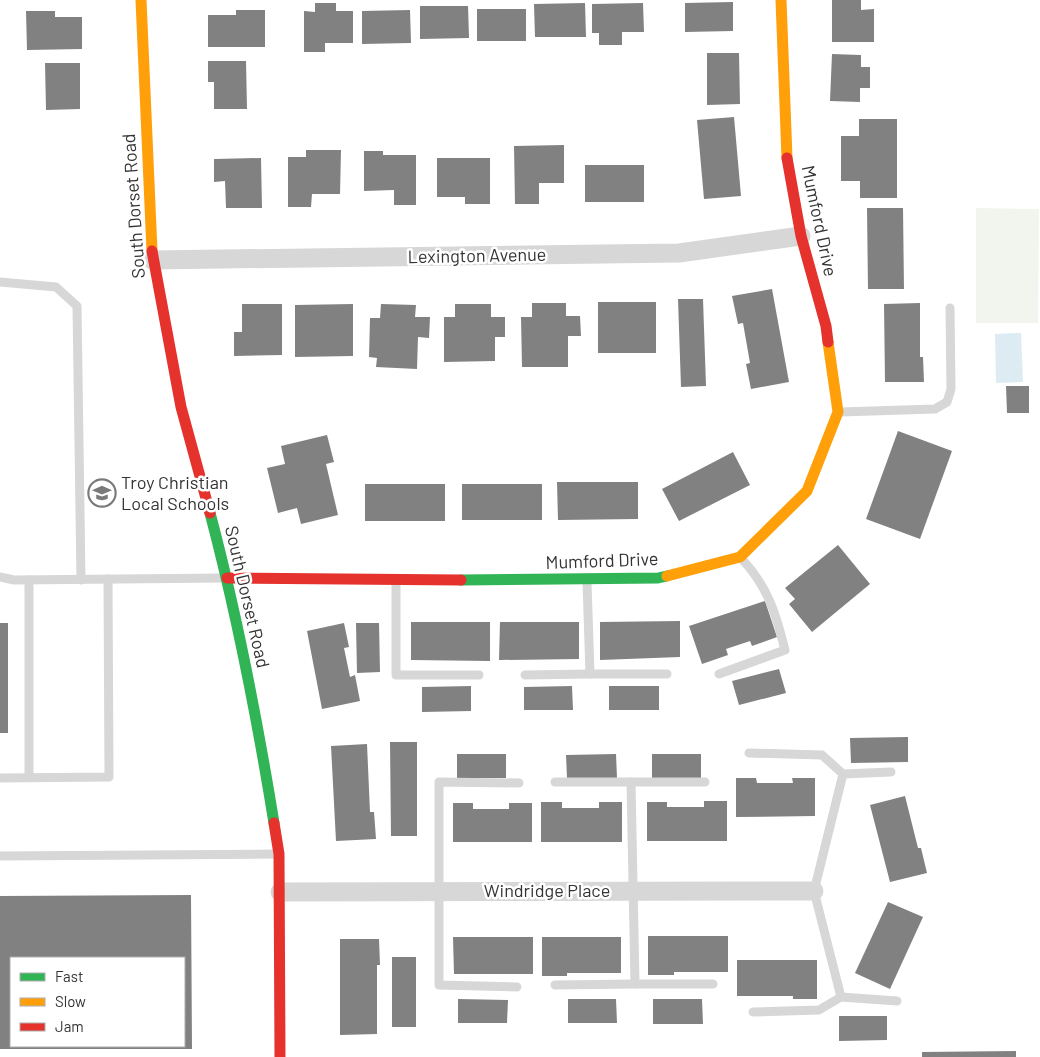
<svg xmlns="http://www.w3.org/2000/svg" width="1040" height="1057" viewBox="0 0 1040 1057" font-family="Barlow,sans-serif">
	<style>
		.green { fill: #f1f5ed }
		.water { fill: #ddebf3 }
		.building { fill: #818181; fill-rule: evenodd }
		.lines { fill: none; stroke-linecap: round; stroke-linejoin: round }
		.lane { stroke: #d7d7d7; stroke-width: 9 }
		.street { stroke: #d7d7d7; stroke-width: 19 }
		.fast { stroke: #30b455; stroke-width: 11 }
		.slow { stroke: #ff9f0a; stroke-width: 11 }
		.jam { stroke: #e5322d; stroke-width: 11 }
		.labels { text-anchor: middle; stroke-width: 5; stroke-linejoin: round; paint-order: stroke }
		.street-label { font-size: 18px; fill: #333; stroke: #fff }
		.poi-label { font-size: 18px; fill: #333; stroke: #fff; text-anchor: start }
	</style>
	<rect width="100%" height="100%" fill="#fff"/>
	<path class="green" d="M976,208L1039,209L1038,323H976Z"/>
	<path class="water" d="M1021,333L1023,382L996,383L995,334Z"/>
	<g class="building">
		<path d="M832,0H861V10L874,9V42H832Z"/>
		<path d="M733,2V31L685,32V3Z"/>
		<path d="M315,3H336V11H353V43H325V52H304V11L315,12Z"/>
		<path d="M585,3L586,37H535L534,4Z"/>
		<path d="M643,3L644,32H622V45H599V33H592V4Z"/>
		<path d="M420,6H468L469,38L420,39Z"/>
		<rect x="477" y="9" width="49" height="32"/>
		<path d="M236,10H265V47H208V15H236Z"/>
		<path d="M410,10L411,43L362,44V11Z"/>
		<path d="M26,11H55V17H82V49L27,50Z"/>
		<path d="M707,53H739L740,104L707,105Z"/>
		<path d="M832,54L861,55V67H870V88H860V102L830,101Z"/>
		<path d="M208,61H246L247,109H214V82H208Z"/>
		<path d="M45,63H80V109L46,110Z"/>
		<path d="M734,117L741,196L704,199L697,120Z"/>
		<path d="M859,119H897V198H860V181H841V136H859Z"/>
		<path d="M564,145V183H539V204H515L514,146Z"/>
		<path d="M306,150H341L340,194H312L311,207H288V157H306Z"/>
		<path d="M364,151H383V155H416V205H394V190L364,191Z"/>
		<path d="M261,158L262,208H226L225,181L214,182V159Z"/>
		<path d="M437,158H490V204H465V197H437Z"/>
		<rect x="585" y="165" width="59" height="37"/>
		<path d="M867,208H903L904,289H868Z"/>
		<path d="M772,289L789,382L751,389L746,364L750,363L743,323L738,324L732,296Z"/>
		<path d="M678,299H703L706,386L681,387Z"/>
		<rect x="598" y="302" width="58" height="51"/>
		<path d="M532,303H566V316H580L581,336H568V367H522L521,317H532Z"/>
		<path d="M920,303V357H923L924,382H885L884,304Z"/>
		<path d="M242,304H282V355L234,356V332H242Z"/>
		<path d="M353,304V356L295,357V305Z"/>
		<path d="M381,304L416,305L415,317H430L429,338L418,337L417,369L376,367L377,358L369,357L370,318H380Z"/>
		<path d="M455,304H491V317H505V337H495V361L444,362V317H455Z"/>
		<path d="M1006,386H1029V413H1007Z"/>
		<path d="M898,431L952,451L920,539L866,519Z"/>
		<path d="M327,435L334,462L326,464L338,515L301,524L297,508L278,513L267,468L285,464L281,446Z"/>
		<path d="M733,452L750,485L679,521L662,489Z"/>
		<path d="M557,482H638V519L558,520Z"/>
		<rect x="365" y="484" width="80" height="37"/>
		<rect x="462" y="484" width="80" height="36"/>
		<path d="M838,545L870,584L812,632L789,604L795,599L785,588Z"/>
		<path d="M765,601L777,637L752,646L750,641L726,649L728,655L702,664L689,626Z"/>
		<path d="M680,621V657L600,660V622Z"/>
		<path d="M411,622H490V661L411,660Z"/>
		<path d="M500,622H579V659L499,660Z"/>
		<rect x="0" y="623" width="8" height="110"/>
		<path d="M344,623L349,647L344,648L350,677L355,675L360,701L322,709L307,631Z"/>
		<path d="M356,623H379L380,672L357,673Z"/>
		<path d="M779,669L786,693L739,705L732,681Z"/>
		<path d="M471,686V711L422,712V687Z"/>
		<path d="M572,686L573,710H524V687Z"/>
		<rect x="609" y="686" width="50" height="24"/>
		<path d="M908,737V762L851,763L850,738Z"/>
		<path d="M390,742H417V836H391Z"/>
		<path d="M367,744L370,812H374L376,839L336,841L331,746Z"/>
		<rect x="457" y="754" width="49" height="24"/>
		<path d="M616,754L617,778H567L566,755Z"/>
		<rect x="652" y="754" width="49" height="24"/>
		<path d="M736,778H756L757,783H793L792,778H815V816L736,817Z"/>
		<path d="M905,796L918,848H921L927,873L890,882L870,805Z"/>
		<path d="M704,801H727V841H647V802H667V807H704Z"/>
		<path d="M541,802H562V808H599V802H622V842H541Z"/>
		<path d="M453,803H473V809H509V803H532V842H453Z"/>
		<path d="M191,895L192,1049H0V896ZM11,958H184V1046H11Z"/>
		<path d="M888,902L923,917L890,989L855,973Z"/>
		<path d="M648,936H728V972H674V975H648Z"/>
		<path d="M453,937H533V974H454Z"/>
		<path d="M542,937H621V973H567V976H542Z"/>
		<path d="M340,939H379L380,965H377V1034L340,1035Z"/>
		<rect x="392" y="957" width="24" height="70"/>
		<path d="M737,960H817V999H793V996H737Z"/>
		<path d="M458,999L508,1000L507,1023H458Z"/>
		<path d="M568,999H616L617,1023H568Z"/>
		<path d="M653,999H702L703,1024H653Z"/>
		<path d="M839,1016H887V1040L839,1041Z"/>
		<path d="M1016,1051V1057H922V1052Z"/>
	</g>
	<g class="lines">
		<g class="lane">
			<path d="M0,282L56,287L77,306L81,580"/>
			<path d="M840,412L935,409L947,402L951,389L950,308"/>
			<path d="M0,577L14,580L224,578"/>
			<path d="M29,580V777"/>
			<path d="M396,582V675H479"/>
			<path d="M587,582L590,674H667"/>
			<path d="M719,674L785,650C776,614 768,587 742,559"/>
			<path d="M525,675L590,674"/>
			<path d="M749,753L822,755L843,774L814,891L841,997L897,1001"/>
			<path d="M843,774L891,772"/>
			<path d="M0,778L109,777L108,579"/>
			<path d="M555,782H631L635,984H713"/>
			<path d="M631,782H705"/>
			<path d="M0,856L276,854"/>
			<path d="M555,985L635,984"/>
			<path d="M517,987L439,985V782L519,783"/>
			<path d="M753,1012L819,1010L841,997"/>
		</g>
		<g class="street">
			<path d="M152,260L679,253L801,236"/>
			<path d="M280,892L814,891"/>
		</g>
		<g class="fast">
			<path d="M210,513C237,615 257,718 274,823"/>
			<path d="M461,580L658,578L667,576"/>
		</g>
		<g class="slow">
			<path d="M141,0L152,251"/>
			<path d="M781,0L787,158"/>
			<path d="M667,576L740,557L807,491L838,412L828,342"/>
		</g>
		<g class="jam">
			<path d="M787,158L801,236L826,326L828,342"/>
			<path d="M152,251L181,407L210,513"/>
			<path d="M227,578L461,580"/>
			<path d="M274,823L279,854L280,1057"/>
		</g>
	</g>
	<defs>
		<g id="school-ring" transform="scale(1.4375)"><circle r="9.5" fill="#fff" stroke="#7a7a7a" stroke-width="1.5"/><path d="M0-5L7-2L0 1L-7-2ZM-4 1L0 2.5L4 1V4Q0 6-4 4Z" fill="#7a7a7a"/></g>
	</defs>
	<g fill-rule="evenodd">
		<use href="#school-ring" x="102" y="493"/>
	</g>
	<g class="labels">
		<g class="street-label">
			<text transform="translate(134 206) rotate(-94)" y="6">South Dorset Road</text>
			<text transform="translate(819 221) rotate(78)" y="6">Mumford Drive</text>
			<text transform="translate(477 256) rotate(-1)" y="6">Lexington Avenue</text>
			<text transform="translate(602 561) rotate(-2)" y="6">Mumford Drive</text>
			<text transform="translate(247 597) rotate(77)" y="6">South Dorset Road</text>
			<text x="547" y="897">Windridge Place</text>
		</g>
		<g class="poi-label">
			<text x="121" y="489">Troy Christian<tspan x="121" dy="21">Local Schools</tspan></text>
		</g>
	</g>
	<rect x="10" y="957" width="175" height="90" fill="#ffffff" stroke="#adadad"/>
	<rect x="20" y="973" width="25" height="8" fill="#30b455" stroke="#adadad"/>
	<text x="55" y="982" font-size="15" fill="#333333">Fast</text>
	<rect x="20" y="998" width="25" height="8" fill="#ff9f0a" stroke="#adadad"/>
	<text x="55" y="1007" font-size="15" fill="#333333">Slow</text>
	<rect x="20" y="1023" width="25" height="8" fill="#e5322d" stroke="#adadad"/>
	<text x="55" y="1032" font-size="15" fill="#333333">Jam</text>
</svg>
